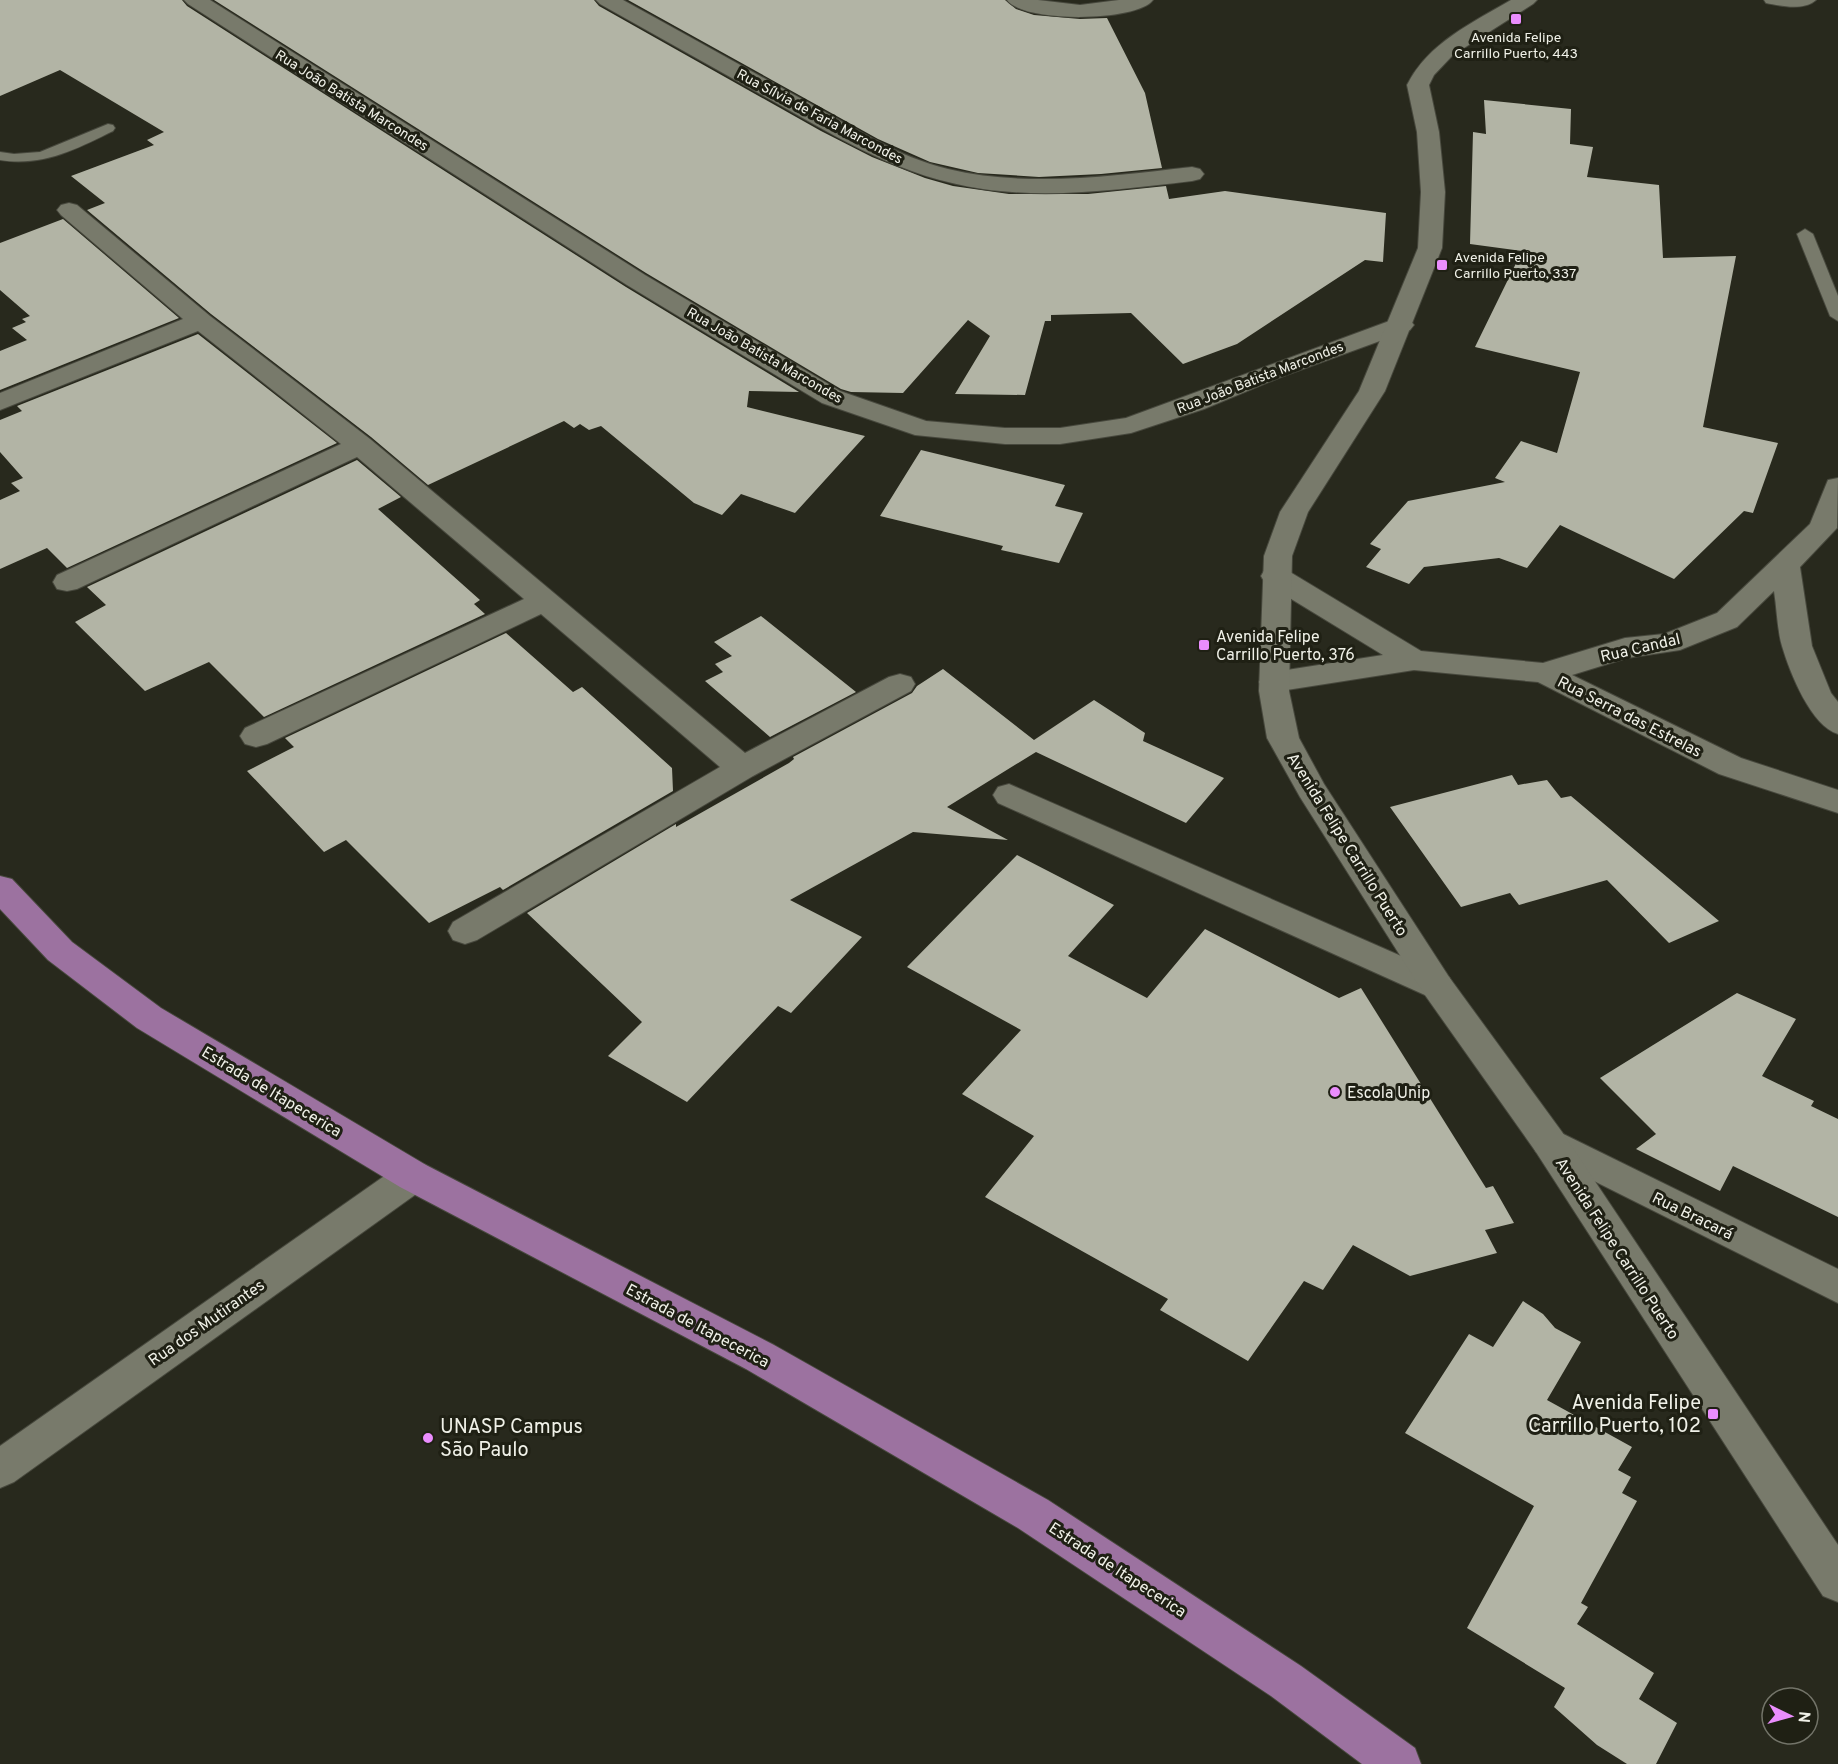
<svg xmlns="http://www.w3.org/2000/svg" width="1838" height="1764" viewBox="0 0 1838 1764" font-family="Overpass,sans-serif">
	<style>
		.building { fill: #b2b4a5 }
		.lines { fill: none; stroke-linecap: round; stroke-linejoin: round }
		.service-casing { stroke: #47483d; stroke-width: 2 }
		.minor-casing { stroke: #47483d; stroke-width: 2 }
		.tertiary-casing { stroke: #47483d; stroke-width: 2 }
		.primary-casing { stroke: #47483d; stroke-width: 2 }
		.service { fill: #787a6b; fill-rule: evenodd }
		.minor { fill: #787a6b; fill-rule: evenodd }
		.tertiary { fill: #787a6b; fill-rule: evenodd }
		.primary { fill: #9c72a0; fill-rule: evenodd }
		.poi-dot { fill: #ea8dfd; stroke: #1f2014; stroke-width: 2 }
		.labels { text-anchor: middle; stroke-width: 6; stroke-linejoin: round; paint-order: stroke }
		.far-poi-label { font-size: 14px; fill: #f0f1e8; stroke: #1f2014 }
		.far-street-label { font-size: 14px; fill: #f0f1e8; stroke: #1f2014 }
		.poi-label { font-size: 16px; fill: #f0f1e8; stroke: #1f2014; text-anchor: start }
		.street-label { font-size: 16px; fill: #f0f1e8; stroke: #1f2014 }
		.near-poi-label { font-size: 20px; fill: #f0f1e8; stroke: #1f2014; text-anchor: end }
	</style>
	<rect width="100%" height="100%" fill="#28291d"/>
	<g class="building">
		<path d="M0,0H182L187,6L626,287L799,392L749,391L747,407L865,436L795,513L741,494L722,515L694,503L601,426L589,430L580,424L574,428L564,421L428,485L371,437L211,314L87,210L105,203L71,176L154,145L147,140L164,132L60,70L0,96Z"/>
		<path d="M214,0H594L599,6L821,131L872,157L925,178L953,186L1009,194H1088L1166,186L1169,199L1225,191L1386,213L1383,262L1365,260L1237,344L1183,364L1131,313L1051,315V321H1045L1025,395L955,394L990,336L968,320L903,393L851,392L841,389L646,273Z"/>
		<path d="M628,0H1005L1016,9L1034,15L1080,19L1107,18L1145,93L1162,168L1101,174L1039,177L978,173L930,162L878,139Z"/>
		<path d="M1484,100L1571,109L1570,144L1593,147L1587,177L1659,185L1663,258L1736,256L1703,427L1778,443L1753,513L1744,511L1674,579L1560,525L1527,568L1499,558L1424,567L1409,584L1366,567L1381,549L1370,544L1408,501L1505,482L1495,478L1521,441L1557,453L1580,372L1475,347L1522,251L1470,244L1473,132L1486,134Z"/>
		<path d="M63,219L179,318L0,390V351L27,340L12,328L26,322L22,319L30,316L0,290V243Z"/>
		<path d="M198,334L337,443L67,568L47,548L0,569V500L20,491L11,483L23,478L0,452V420L22,411L17,406Z"/>
		<path d="M921,450L1065,485L1055,506L1083,513L1059,563L1001,550L1003,546L880,516Z"/>
		<path d="M357,460L401,497L378,509L480,600L474,604L485,614L264,717L209,662L145,691L75,622L106,605L87,587Z"/>
		<path d="M761,616L856,692L770,737L705,681L723,672L715,664L732,656L714,642Z"/>
		<path d="M506,633L573,692L582,687L672,768L673,791L503,890L500,887L429,923L346,840L324,852L247,771L294,747L285,738Z"/>
		<path d="M943,669L1034,740L1094,700L1145,733L1143,741L1224,778L1186,823L1036,752L947,807L1008,840L913,832L790,900L862,937L791,1013L778,1006L687,1102L608,1056L642,1022L527,913L676,824V827L789,763L794,759L793,757L912,693L917,686Z"/>
		<path d="M1512,775L1518,785L1547,780L1561,798L1571,796L1719,921L1669,943L1607,880L1519,905L1510,893L1461,907L1390,807Z"/>
		<path d="M1017,855L1114,905L1068,956L1147,998L1205,929L1339,998L1361,988L1486,1188L1493,1186L1514,1223L1485,1230L1497,1253L1410,1276L1353,1245L1323,1290L1304,1281L1248,1361L1160,1310L1168,1299L985,1197L1034,1136L962,1094L1021,1030L907,967Z"/>
		<path d="M1737,993L1796,1019L1762,1076L1814,1101L1811,1106L1838,1119V1217L1733,1166L1720,1191L1636,1149L1656,1134L1600,1078Z"/>
		<path d="M1523,1301L1543,1314L1555,1328L1581,1342L1547,1400L1632,1447L1618,1470L1631,1477L1622,1493L1637,1501L1581,1603L1588,1607L1577,1624L1654,1673L1639,1699L1677,1723L1656,1764H1627L1597,1745L1554,1707L1565,1688L1467,1628L1534,1506L1405,1433L1469,1334L1493,1347Z"/>
	</g>
	<g class="lines">
		<g class="service-casing">
			<g id="service">
				<path d="M1764,0H1816C1804,11 1781,6 1766,3Z"/>
				<path d="M108,124L113,125L115,128L113,131C77,149 42,167 0,160V152L14,154L40,152Z"/>
				<path d="M1805,229L1813,234L1838,296V321L1830,316L1797,234Z"/>
			</g>
		</g>
		<g class="minor-casing">
			<g id="minor">
				<path d="M184,0H210L645,275L840,391L926,421L1005,428H1060L1126,418L1392,320L1401,317L1410,320L1414,325L1410,330L1281,377L1204,409L1131,433L1060,444H1005L915,435L822,403L627,285L188,4Z"/>
				<path d="M596,0H623C685,34 747,69 809,103C854,128 898,157 948,169C1028,188 1112,176 1192,167L1200,169L1204,174L1200,179L1192,181C1123,189 1052,199 983,189C901,177 842,140 771,100C714,68 657,36 600,4Z"/>
				<path d="M1007,0H1038L1080,5L1119,0H1153C1137,22 1023,23 1007,0Z"/>
				<path d="M69,203L77,205L210,316L370,439L745,753L889,677L900,674L911,677L915,684L911,691L753,776L477,940L465,944L453,940L448,931L453,922L720,767L541,614L267,744L256,747L245,744L240,736L245,728L524,599L357,457L77,589L67,591L57,589L53,582L57,575L341,444L198,331L0,410V393L183,319L61,215L57,210L61,205Z"/>
				<path d="M1838,478L1837,528L1800,567L1812,646L1831,693L1838,702V734C1811,726 1790,673 1782,646C1777,629 1777,609 1774,591L1737,627L1680,650L1627,658L1572,675L1741,758L1838,790V813L1719,774L1538,682L1414,670L1274,692L1263,689L1259,682L1263,675L1274,672L1383,655L1265,583L1261,576L1265,569L1275,567L1285,569L1421,651L1543,663L1625,638L1664,634L1717,613L1810,524L1828,480Z"/>
				<path d="M1009,784L1449,977L1454,986L1449,995L1437,999L1425,995L998,803L993,795L998,787Z"/>
				<path d="M1549,1127L1838,1269V1303L1536,1152L1531,1142L1536,1132Z"/>
			</g>
		</g>
		<g class="tertiary-casing">
			<g id="tertiary">
				<path d="M1511,0H1537L1533,4L1453,55L1434,75L1429,85L1439,132L1445,192L1442,248L1385,391L1308,512L1292,556L1289,691L1299,738L1324,784L1449,977L1562,1132L1838,1545V1602L1823,1596L1536,1152L1425,995L1300,797L1267,738L1259,691L1264,556L1280,512L1359,391L1418,248L1421,192L1417,132L1407,85C1428,43 1472,23 1511,0Z"/>
				<path d="M413,1161L426,1165L431,1176L426,1187L14,1482L0,1488V1446L400,1165Z"/>
			</g>
		</g>
		<g class="primary-casing">
			<path id="primary" d="M0,876L12,879L72,942L161,1008L426,1165L774,1345L1048,1500L1301,1666L1415,1748L1421,1764H1362L1271,1696L1018,1528L746,1369L400,1187L137,1028L48,960L0,909Z"/>
		</g>
		<use href="#service" class="service"/>
		<use href="#minor" class="minor"/>
		<use href="#tertiary" class="tertiary"/>
		<use href="#primary" class="primary"/>
	</g>
	<g class="poi-dot">
		<rect x="1510" y="13" width="12" height="12" rx="3"/>
		<rect x="1436" y="259" width="12" height="12" rx="3"/>
		<rect x="1198" y="639" width="12" height="12" rx="3"/>
		<circle cx="1335" cy="1092" r="6"/>
		<rect x="1707" y="1408" width="12" height="12" rx="3"/>
		<circle cx="428" cy="1438" r="6"/>
	</g>
	<g class="labels">
		<g class="far-poi-label">
			<text x="1516" y="42">Avenida Felipe<tspan x="1516" dy="16">Carrillo Puerto, 443</tspan></text>
			<text x="1454" y="262" text-anchor="start">Avenida Felipe<tspan x="1454" dy="16">Carrillo Puerto, 337</tspan></text>
		</g>
		<g class="far-street-label">
			<text transform="translate(352 100) rotate(32)" y="5">Rua João Batista Marcondes</text>
			<text transform="translate(820 116) rotate(28)" y="5">Rua Sílvia de Faria Marcondes</text>
			<text transform="translate(765 355) rotate(30)" y="5">Rua João Batista Marcondes</text>
			<text transform="translate(1260 377) rotate(-21)" y="5">Rua João Batista Marcondes</text>
		</g>
		<g class="poi-label">
			<text x="1216" y="642">Avenida Felipe<tspan x="1216" dy="18">Carrillo Puerto, 376</tspan></text>
			<text x="1347" y="1098">Escola Unip</text>
		</g>
		<g class="street-label">
			<text transform="translate(1640 647) rotate(-13)" y="6">Rua Candal</text>
			<text transform="translate(1630 716) rotate(27)" y="6">Rua Serra das Estrelas</text>
			<text transform="translate(1348 844) rotate(58)" y="6">Avenida Felipe Carrillo Puerto</text>
			<text transform="translate(272 1091) rotate(31)" y="6">Estrada de Itapecerica</text>
			<text transform="translate(1693 1215) rotate(26)" y="6">Rua Bracará</text>
			<text transform="translate(1618 1248) rotate(57)" y="6">Avenida Felipe Carrillo Puerto</text>
			<text transform="translate(206 1322) rotate(-35)" y="6">Rua dos Mutirantes</text>
			<text transform="translate(698 1325) rotate(28)" y="6">Estrada de Itapecerica</text>
			<text transform="translate(1118 1569) rotate(33)" y="6">Estrada de Itapecerica</text>
		</g>
		<g class="near-poi-label">
			<text x="1701" y="1409">Avenida Felipe<tspan x="1701" dy="23">Carrillo Puerto, 102</tspan></text>
			<text x="440" y="1433" text-anchor="start">UNASP Campus<tspan x="440" dy="23">São Paulo</tspan></text>
		</g>
	</g>
	<g transform="translate(1790 1716) rotate(95)"><circle r="28" fill="#1f2014" stroke="#737469" stroke-width="1.5"/>
	<path d="M0-4.5L10 22L0 15L-10 22Z" fill="#ea8dfd"/>
	<text y="-9" font-size="16" font-weight="bold" text-anchor="middle" fill="#f0f1e8">N</text>
	</g>
</svg>
